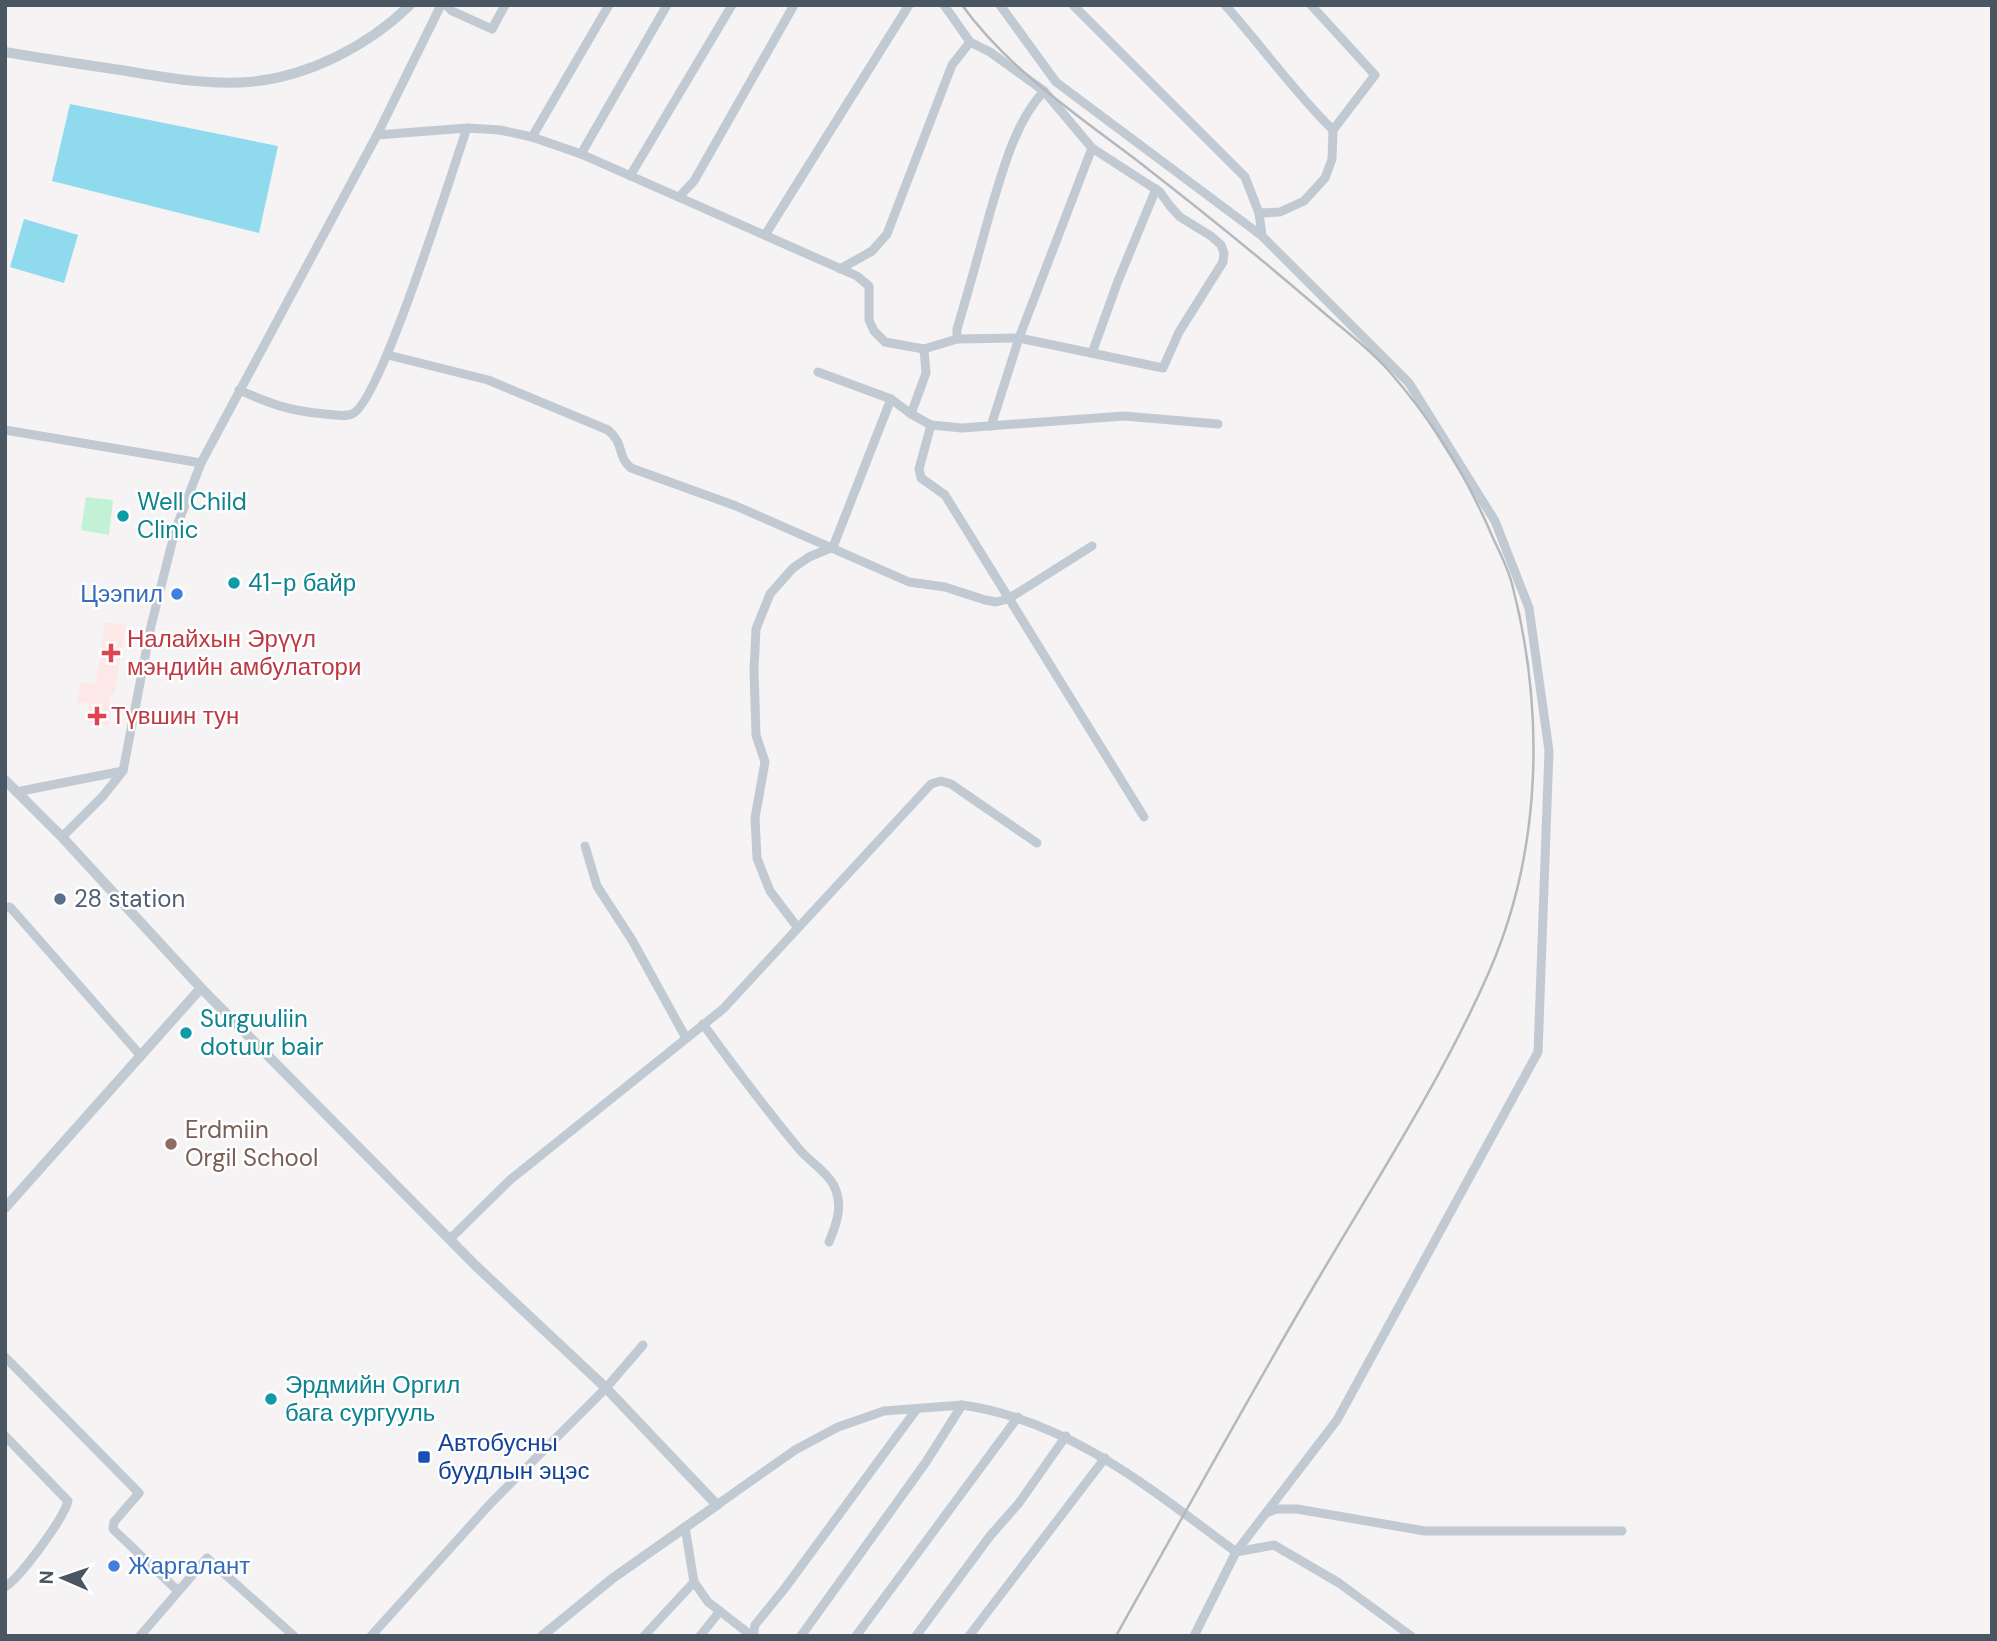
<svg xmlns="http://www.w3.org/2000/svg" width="1997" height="1641" viewBox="0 0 1997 1641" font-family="'DM Sans',sans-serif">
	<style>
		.medical { fill: #fce8e6 }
		.green { fill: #c3f1d5 }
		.water { fill: #90daee }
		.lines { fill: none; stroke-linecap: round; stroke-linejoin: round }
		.minor { stroke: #c1cad2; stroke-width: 9 }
		.tertiary { stroke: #c1cad2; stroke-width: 10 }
		.rail { stroke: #b5b8bd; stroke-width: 2.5 }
		.culture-dot { fill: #0f9aa8; stroke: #fff; stroke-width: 2.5 }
		.shop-dot { fill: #3f7fe0; stroke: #fff; stroke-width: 2.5 }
		.health-dot { fill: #e0444e; stroke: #fff; stroke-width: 2.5 }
		.service-dot { fill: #5c6f8a; stroke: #fff; stroke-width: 2.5 }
		.education-dot { fill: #8d6e63; stroke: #fff; stroke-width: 2.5 }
		.transit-dot { fill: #1a4fb4; stroke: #fff; stroke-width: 2.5 }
		.labels { text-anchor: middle; stroke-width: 5; stroke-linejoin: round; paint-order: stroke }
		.culture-label { font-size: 24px; fill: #0d838f; stroke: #fff; text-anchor: start }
		.shop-label { font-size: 24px; fill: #366cbe; stroke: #fff; text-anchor: end }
		.health-label { font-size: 24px; fill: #be3a42; stroke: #fff; text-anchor: start }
		.service-label { font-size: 24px; fill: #4e5e75; stroke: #fff; text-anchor: start }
		.education-label { font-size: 24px; fill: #785e54; stroke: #fff; text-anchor: start }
		.transit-label { font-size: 24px; fill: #164399; stroke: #fff; text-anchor: start }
	</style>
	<rect width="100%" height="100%" fill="#f5f3f3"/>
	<path class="medical" d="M105,622L126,625L114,694H111L109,706L112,707L109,726L87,723L89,704L77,702L81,682L96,684Z"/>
	<path class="green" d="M86,497L113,500L109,535L81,530Z"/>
	<g class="water">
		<path d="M70,104L278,146L259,233L52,181Z"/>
		<path d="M24,219L78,235L64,283L10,267Z"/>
	</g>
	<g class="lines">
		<g class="minor">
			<path d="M446,5L452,11L492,29L505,5"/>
			<path d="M1000,5L1056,82L1262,236L1409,383L1495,521L1529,608L1549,751L1538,1052L1337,1420L1236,1552L1194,1636"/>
			<path d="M1073,5L1245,177L1259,213L1262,236"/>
			<path d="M1225,5C1262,46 1294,92 1333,130"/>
			<path d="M377,135L467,128L500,130L532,137L581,154L857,276L869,286V320L874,331L885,342L924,349L957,339L1019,338L1163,368L1179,332L1223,262L1224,253L1221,245L1211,236L1180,217L1170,206L1160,192L1092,148L1044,91L990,52L970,42L944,5"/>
			<path d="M532,137L609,5"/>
			<path d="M581,154L667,5"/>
			<path d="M630,176L732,5"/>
			<path d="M679,197L694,181L794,5"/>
			<path d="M1259,213L1280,212L1304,201L1325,178L1332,159L1333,130L1375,75L1311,5"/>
			<path d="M765,235L909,5"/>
			<path d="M840,269L872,251L887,234L952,65L970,42"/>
			<path d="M957,339V329C969,289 980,249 991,209C1003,170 1015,122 1044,91"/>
			<path d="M1092,353L1118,281L1156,189"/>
			<path d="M388,355L488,380L608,430C625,444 617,457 631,468L736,506L909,582L945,587L985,600L996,602L1008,599L1092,546"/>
			<path d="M818,372L891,399L911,414L931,425L962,428L1124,416L1218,424"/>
			<path d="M239,390C271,404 289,411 325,414C333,415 345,417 352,414C380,404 453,168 467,128"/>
			<path d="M911,414L926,373L924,349"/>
			<path d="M931,425L919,469L921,478L945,495L1144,817"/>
			<path d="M991,426L1019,338L1092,148"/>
			<path d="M5,430L201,463"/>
			<path d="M16,792L123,771"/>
			<path d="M62,837L103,796L123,771L151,626L175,531L201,463L377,135L441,5"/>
			<path d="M585,846L597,886L632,940L686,1038"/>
			<path d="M5,908L10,907L141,1056"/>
			<path d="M798,928L770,891L757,858L755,818L765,762L756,735L754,670L756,629L770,594L793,568L809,557L833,547L891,399"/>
			<path d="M703,1024C734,1067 766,1109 799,1149C809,1161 826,1171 833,1184C844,1204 837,1223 829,1242"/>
			<path d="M450,1239L510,1180L723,1009L931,784L941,781L951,784L1037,843"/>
			<path d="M5,1357L139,1493L114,1522L113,1529L178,1591"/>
			<path d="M5,1436L68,1501C64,1518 20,1578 5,1587"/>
			<path d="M717,1505L795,1450L838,1427L884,1411L962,1405C1069,1420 1152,1490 1236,1552L1274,1545L1339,1583L1411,1636"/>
			<path d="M1266,1513L1277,1509H1297L1425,1531H1622"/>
			<path d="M685,1527L694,1582L708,1602L752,1636"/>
			<path d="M140,1636L207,1558L294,1636"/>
			<path d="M371,1636L490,1504L606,1388L643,1345"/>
			<path d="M644,1636L694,1582"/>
			<path d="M700,1636L720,1611"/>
			<path d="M753,1636L755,1625L785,1588L916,1410"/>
			<path d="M801,1636L926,1462L962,1405"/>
			<path d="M856,1636L1018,1417"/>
			<path d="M916,1636L990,1536L1019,1503L1066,1436"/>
			<path d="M969,1636L1105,1458"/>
		</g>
		<g class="tertiary">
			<path d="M5,52C46,59 86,65 127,71C167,78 208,85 249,82C308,77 368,46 410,5"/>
			<path d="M5,780L62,837L201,988L476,1266L606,1388L717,1505L613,1578L542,1636"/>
			<path d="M5,1208L201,988"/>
		</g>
		<path class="rail" d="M962,5C1008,69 1077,115 1139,162C1202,211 1263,260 1323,312C1345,331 1370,349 1389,371C1432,420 1468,479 1493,538C1500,553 1508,568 1512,584C1545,711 1542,851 1489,972C1443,1077 1379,1176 1321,1274C1250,1394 1184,1515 1116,1636"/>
	</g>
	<g class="culture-dot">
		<circle cx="123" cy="516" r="7"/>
		<circle cx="234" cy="583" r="7"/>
		<circle cx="186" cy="1033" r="7"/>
		<circle cx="271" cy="1399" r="7"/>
	</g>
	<g class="shop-dot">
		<circle cx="177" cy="594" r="7"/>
		<circle cx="114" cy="1566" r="7"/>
	</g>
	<g class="health-dot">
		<path d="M107.5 642.5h7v7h7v7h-7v7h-7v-7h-7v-7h7z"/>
		<path d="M93.5 705.5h7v7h7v7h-7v7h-7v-7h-7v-7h7z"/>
	</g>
	<circle class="service-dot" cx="60" cy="899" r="7"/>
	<circle class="education-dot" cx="171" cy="1144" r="7"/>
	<rect class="transit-dot" x="417" y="1450" width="14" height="14" rx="3.5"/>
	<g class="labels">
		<g class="culture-label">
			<text x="137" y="510">Well Child<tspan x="137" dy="28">Clinic</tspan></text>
			<text x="248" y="591">41-р байр</text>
			<text x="200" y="1027">Surguuliin<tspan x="200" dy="28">dotuur bair</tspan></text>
			<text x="285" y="1393">Эрдмийн Оргил<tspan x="285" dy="28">бага сургууль</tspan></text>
		</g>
		<g class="shop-label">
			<text x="163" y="602">Цээпил</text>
			<text x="128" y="1574" text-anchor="start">Жаргалант</text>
		</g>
		<g class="health-label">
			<text x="127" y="647">Налайхын Эрүүл<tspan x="127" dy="28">мэндийн амбулатори</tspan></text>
			<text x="111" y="724">Түвшин тун</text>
		</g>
		<g class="service-label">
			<text x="74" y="907">28 station</text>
		</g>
		<g class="education-label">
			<text x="185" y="1138">Erdmiin<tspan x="185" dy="28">Orgil School</tspan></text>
		</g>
		<g class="transit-label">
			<text x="438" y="1451">Автобусны<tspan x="438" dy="28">буудлын эцэс</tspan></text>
		</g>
	</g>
	<rect width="1997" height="1641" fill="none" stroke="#4a5661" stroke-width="14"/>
	<g transform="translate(63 1578) rotate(272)" stroke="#ffffff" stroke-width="5" paint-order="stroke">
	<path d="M0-5L12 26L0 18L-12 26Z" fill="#4a5661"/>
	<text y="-10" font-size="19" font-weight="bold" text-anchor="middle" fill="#4a5661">N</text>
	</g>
</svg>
